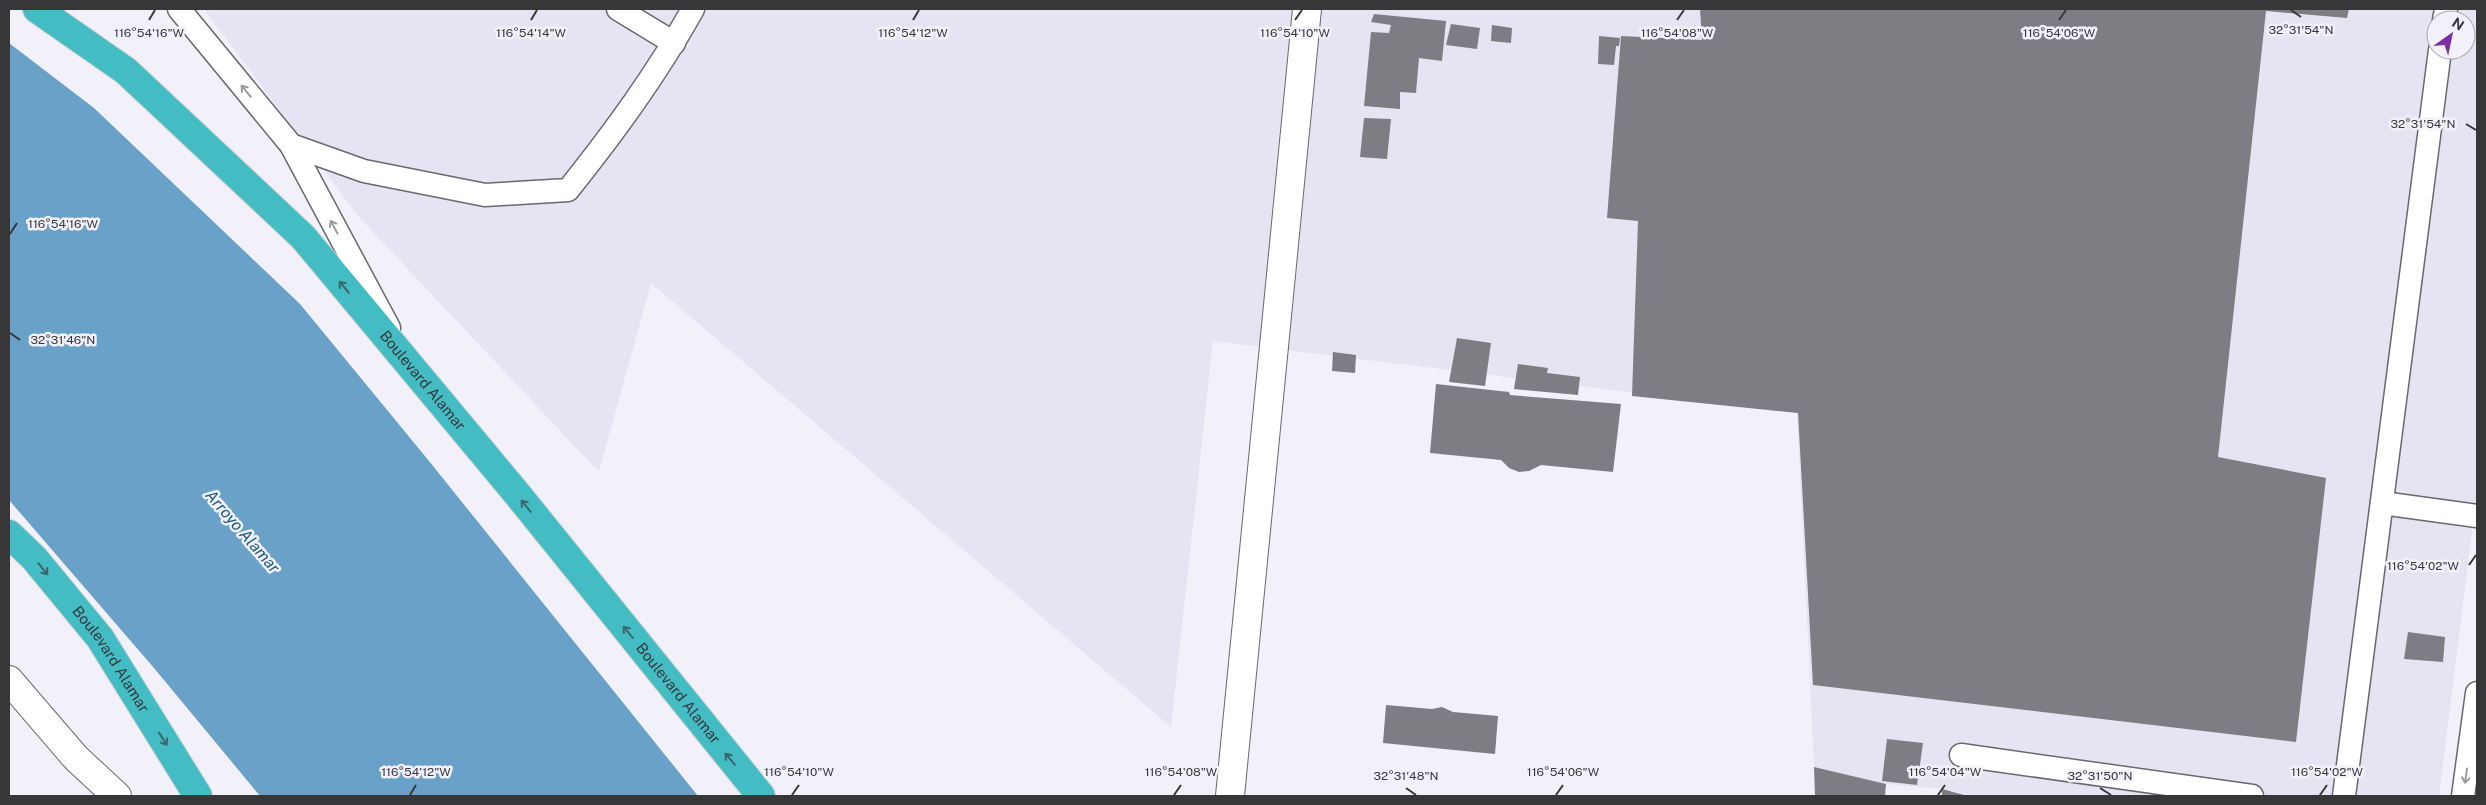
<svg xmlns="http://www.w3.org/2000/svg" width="2486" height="805" viewBox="0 0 2486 805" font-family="'Public Sans',sans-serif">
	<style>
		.built { fill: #e5e4f3; fill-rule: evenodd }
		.water { fill: #69a1c9 }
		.building { fill: #7e7d84 }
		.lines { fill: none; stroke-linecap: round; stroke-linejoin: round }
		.lane-casing { stroke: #69686e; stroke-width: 25 }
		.street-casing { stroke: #69686e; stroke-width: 30 }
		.highway-casing { stroke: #cfcfd0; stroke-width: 30 }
		.lane { stroke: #fff; stroke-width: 22 }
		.street { stroke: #fff; stroke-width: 28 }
		.highway { stroke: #44bcc4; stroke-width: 28 }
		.oneway { stroke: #9b9b9c }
		.oneway2 { stroke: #3c666a }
		.ticks { fill: none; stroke: #37373a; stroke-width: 2 }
		.labels { text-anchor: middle; stroke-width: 5; stroke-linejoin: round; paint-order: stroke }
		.street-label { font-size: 15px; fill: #37373a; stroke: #f2f1f9 }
		.water-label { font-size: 16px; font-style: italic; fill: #195b82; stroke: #f2f1f9 }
		.ticks-label { font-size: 12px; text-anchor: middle; fill: #37373a; stroke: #f2f1f9; stroke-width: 5; stroke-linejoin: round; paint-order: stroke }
	</style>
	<rect width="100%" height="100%" fill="#f2f1f9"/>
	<path class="built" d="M204,9H2477V492L2439,796H1971L1942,789L1886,784L1814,767L1797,413L1213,341L1171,727L651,283L599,472L357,215ZM2436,20H2466V50H2436Z"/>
	<path class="water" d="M9,43L94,108L300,304L429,461L698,796H260L154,668L9,500Z"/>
	<g class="building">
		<path d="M1700,9H2349L2347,18L2266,11L2218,457L2326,478L2296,742L1813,685L1798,413L1632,396L1638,221L1607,218L1621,36L1702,40Z"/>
		<path d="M1374,14L1446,21L1442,61L1419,58L1416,93L1400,92V109L1364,106L1371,32L1389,33L1391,25L1371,22Z"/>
		<path d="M1451,24L1480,28L1477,49L1446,45Z"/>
		<path d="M1492,25L1512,28L1511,43L1491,41Z"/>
		<path d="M1599,36L1620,38L1619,46H1616L1614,65L1598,64Z"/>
		<path d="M1364,118L1391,119L1387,159L1360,157Z"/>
		<path d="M1457,338L1491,343L1485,386L1449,382Z"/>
		<path d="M1333,352L1356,355L1355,373L1332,371Z"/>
		<path d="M1518,364L1548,368L1547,373L1580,377L1578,395L1514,389Z"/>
		<path d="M1436,384L1509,392L1510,395L1621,404L1613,472L1541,465L1529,471L1519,472L1509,468L1501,460L1430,453Z"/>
		<path d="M2408,632L2445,637L2443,662L2404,659Z"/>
		<path d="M1386,705L1432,709L1442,707L1453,712L1498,716L1495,754L1383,743Z"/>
		<path d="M1887,739L1923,743L1917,785L1882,781Z"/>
		<path d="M1814,767L1886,784L1885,796H1815Z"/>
		<path d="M1942,789L1968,796H1942Z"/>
	</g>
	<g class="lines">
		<g class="lane-casing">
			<g id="lane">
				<path d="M179,9L291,145L389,328"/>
				<path d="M618,9L674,43"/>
				<path d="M2444,20L2446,9"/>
				<path d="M291,145L364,171L485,195L568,190C615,131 656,75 693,9"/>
				<path d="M2382,503L2477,516"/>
				<path d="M1961,755L2252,796"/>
				<path d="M2344,796L2440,50"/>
				<path d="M2463,796L2477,693"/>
			</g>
		</g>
		<g class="street-casing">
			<g id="street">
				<path d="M9,680L76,758L117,796"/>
				<path d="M1230,796L1307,9"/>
			</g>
		</g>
		<g class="highway-casing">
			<g id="highway">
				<path id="s1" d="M37,9L126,71L303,237L518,495L761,796"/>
				<path id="s2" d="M9,534L34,558L100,638L198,796"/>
			</g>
		</g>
		<use href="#lane" class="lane"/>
		<use href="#street" class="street"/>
		<use href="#highway" class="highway"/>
	</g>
	<defs><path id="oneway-shaft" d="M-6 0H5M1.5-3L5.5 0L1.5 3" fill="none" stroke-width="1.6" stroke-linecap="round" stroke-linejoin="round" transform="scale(1.25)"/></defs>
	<g class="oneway">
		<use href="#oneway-shaft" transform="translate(246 91) rotate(-129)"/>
		<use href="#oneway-shaft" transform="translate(334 227) rotate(-118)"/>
		<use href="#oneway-shaft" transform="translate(2466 776) rotate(98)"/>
	</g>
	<g class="oneway2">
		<use href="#oneway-shaft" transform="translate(344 287) rotate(-130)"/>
		<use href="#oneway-shaft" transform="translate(526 506) rotate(-129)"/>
		<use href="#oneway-shaft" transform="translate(43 569) rotate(51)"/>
		<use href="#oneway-shaft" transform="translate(628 632) rotate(-129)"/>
		<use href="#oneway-shaft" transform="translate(163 739) rotate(58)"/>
		<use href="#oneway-shaft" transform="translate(730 759) rotate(-130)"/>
	</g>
	<path class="ticks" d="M2291,10L2301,17M149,20L155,10M531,20L537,10M913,20L919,10M1295,20L1302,10M1677,20L1684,10M2059,20L2066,10M2466,124L2476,130M10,234L17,223M10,333L20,340M2469,565L2476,555M1406,788L1416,795M2100,788L2111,795M410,795L416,785M792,795L799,785M1174,795L1181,785M1556,795L1563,785M1938,795L1945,785M2320,795L2327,785"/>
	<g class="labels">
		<g class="street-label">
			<text dy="5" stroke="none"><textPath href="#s1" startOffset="538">Boulevard Alamar</textPath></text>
			<text dy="5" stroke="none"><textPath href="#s2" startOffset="162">Boulevard Alamar</textPath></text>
			<text dy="5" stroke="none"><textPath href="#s1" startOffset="942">Boulevard Alamar</textPath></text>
		</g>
		<g class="water-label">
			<text transform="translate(243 531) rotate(49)" y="6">Arroyo Alamar</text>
		</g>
	</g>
	<g class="ticks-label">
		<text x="2301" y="34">32°31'54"N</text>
		<text x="913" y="37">116°54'12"W</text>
		<text x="1295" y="37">116°54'10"W</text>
		<text x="1677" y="37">116°54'08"W</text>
		<text x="2059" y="37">116°54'06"W</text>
		<text x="149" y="37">116°54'16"W</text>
		<text x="531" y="37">116°54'14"W</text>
		<text x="2423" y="128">32°31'54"N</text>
		<text x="63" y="228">116°54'16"W</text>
		<text x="63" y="344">32°31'46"N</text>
		<text x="2423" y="570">116°54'02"W</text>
		<text x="416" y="776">116°54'12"W</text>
		<text x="799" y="776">116°54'10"W</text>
		<text x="1181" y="776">116°54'08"W</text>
		<text x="1563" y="776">116°54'06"W</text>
		<text x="1945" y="776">116°54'04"W</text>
		<text x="2327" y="776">116°54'02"W</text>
		<text x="1406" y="780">32°31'48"N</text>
		<text x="2100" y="780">32°31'50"N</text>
	</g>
	<rect width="2486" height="805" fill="none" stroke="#37373a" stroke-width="20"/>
	<g transform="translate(2451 35) rotate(33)"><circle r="24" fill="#f2f1f9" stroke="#a7a7ad"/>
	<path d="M0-4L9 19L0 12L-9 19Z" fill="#7d2fa0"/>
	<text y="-8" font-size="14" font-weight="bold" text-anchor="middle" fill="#37373a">N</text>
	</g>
</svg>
